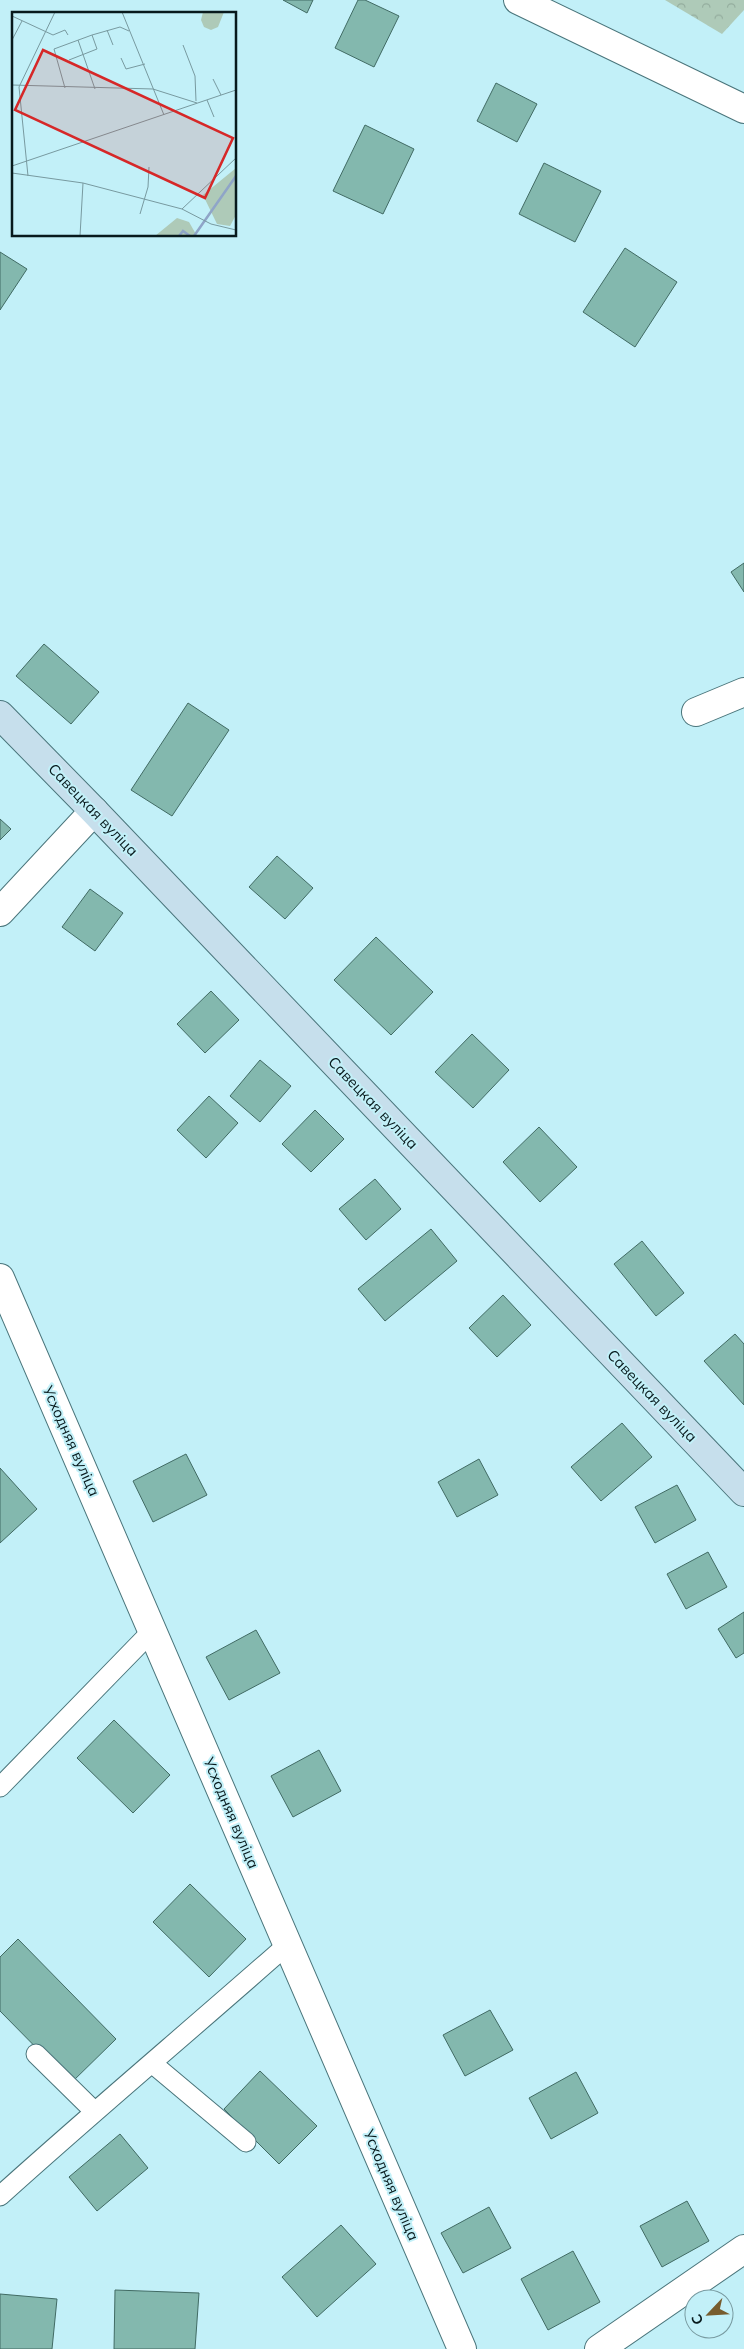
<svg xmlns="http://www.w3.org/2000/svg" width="744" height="2349" viewBox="0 0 744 2349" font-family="Mulish,sans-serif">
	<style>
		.forest { fill: url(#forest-crowns) }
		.building { fill: #83b8ae; stroke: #416b64 }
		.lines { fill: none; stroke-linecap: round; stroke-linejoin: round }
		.lane-casing { stroke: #4a757b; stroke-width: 21 }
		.street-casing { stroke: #4a757b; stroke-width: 30 }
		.secondary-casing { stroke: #4a757b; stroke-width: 30 }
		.lane { stroke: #fff; stroke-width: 19 }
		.street { stroke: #fff; stroke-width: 28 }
		.secondary { stroke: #c6dfec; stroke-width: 28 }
		.labels { text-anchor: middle; stroke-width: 4; stroke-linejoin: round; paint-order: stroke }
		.street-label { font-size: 15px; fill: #081a1d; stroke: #c2f0f8 }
		.inset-river { fill: none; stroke: #8fa5c8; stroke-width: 2.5 }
		.inset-road { fill: none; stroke: #789aa0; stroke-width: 1 }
		.view { fill: #d62828; fill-opacity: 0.15; stroke: #d62828; stroke-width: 2.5 }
		.inset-edge { fill: none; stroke: #081a1d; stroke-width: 2.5 }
	</style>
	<defs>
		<pattern id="forest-crowns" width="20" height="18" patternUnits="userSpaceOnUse" patternTransform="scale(1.25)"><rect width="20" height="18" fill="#aecab8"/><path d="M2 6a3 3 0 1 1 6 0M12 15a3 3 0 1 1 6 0" fill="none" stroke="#94ad9e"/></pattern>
	</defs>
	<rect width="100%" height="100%" fill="#c2f0f8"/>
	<path class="forest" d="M665,0H744V10L722,34Z"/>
	<g class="building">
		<path d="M283,0H313L307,13Z"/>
		<path d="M358,0H365L399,16L374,67L335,48Z"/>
		<path d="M496,83L537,104L517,142L477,121Z"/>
		<path d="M365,125L414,149L383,214L333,191Z"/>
		<path d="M544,163L601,191L575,242L519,214Z"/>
		<path d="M625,248L677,282L635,347L583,312Z"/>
		<path d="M0,252L27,269L0,310Z"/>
		<path d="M744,563V592L731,572Z"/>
		<path d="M44,644L99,692L71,724L16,676Z"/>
		<path d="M188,703L229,730L172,816L131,790Z"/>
		<path d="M0,819L11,829L0,840Z"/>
		<path d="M277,856L313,888L285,919L249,887Z"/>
		<path d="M90,889L123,913L95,951L62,927Z"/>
		<path d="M376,937L433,992L391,1035L334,980Z"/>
		<path d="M211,991L239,1020L205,1053L177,1024Z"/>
		<path d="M472,1034L509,1070L473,1108L435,1072Z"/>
		<path d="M260,1060L291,1086L260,1122L230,1096Z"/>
		<path d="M209,1096L238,1123L206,1158L177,1130Z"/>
		<path d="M315,1110L344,1139L311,1172L282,1144Z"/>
		<path d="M539,1127L577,1167L540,1202L503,1162Z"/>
		<path d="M375,1179L401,1209L366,1240L339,1209Z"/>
		<path d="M431,1229L457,1261L385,1321L358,1289Z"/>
		<path d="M642,1241L684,1293L656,1316L614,1264Z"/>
		<path d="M503,1295L531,1325L497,1357L469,1328Z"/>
		<path d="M735,1334L744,1344V1405L704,1361Z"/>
		<path d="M622,1423L652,1457L601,1501L571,1467Z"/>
		<path d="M186,1454L207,1495L153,1522L133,1481Z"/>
		<path d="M479,1459L498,1495L457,1517L438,1482Z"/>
		<path d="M0,1468L37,1509L0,1543Z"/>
		<path d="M677,1485L696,1520L655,1543L635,1507Z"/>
		<path d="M708,1552L727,1587L686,1609L667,1574Z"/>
		<path d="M744,1612V1653L736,1658L718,1629Z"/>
		<path d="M256,1630L280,1673L229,1700L206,1657Z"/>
		<path d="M114,1720L170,1775L133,1813L77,1758Z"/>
		<path d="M319,1750L341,1791L293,1817L271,1776Z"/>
		<path d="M190,1884L246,1939L209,1977L153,1922Z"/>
		<path d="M18,1939L116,2039L71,2083L0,2011V1957Z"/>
		<path d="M490,2010L513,2050L465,2076L443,2035Z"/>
		<path d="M260,2071L317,2126L279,2164L224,2109Z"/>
		<path d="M576,2072L598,2113L551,2139L529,2098Z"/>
		<path d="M120,2134L148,2168L97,2211L69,2177Z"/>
		<path d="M687,2201L709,2241L662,2267L640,2226Z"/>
		<path d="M489,2207L511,2248L463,2273L441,2233Z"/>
		<path d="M341,2225L376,2264L317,2317L282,2277Z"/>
		<path d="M573,2251L600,2302L548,2330L521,2279Z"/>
		<path d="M115,2290L199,2293L195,2349H114Z"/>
		<path d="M0,2294L57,2299L52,2349H0Z"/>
	</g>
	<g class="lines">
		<g class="lane-casing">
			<g id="lane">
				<path d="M0,1787L153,1630"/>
				<path d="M36,2054L94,2111"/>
				<path d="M153,2064L246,2142"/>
				<path d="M0,2196C94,2111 192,2029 287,1945"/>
			</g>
		</g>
		<g class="street-casing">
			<g id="street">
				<path d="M518,0L744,109"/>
				<path d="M696,712L744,692"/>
				<path d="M0,912L94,811"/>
				<path d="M0,1278L462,2349"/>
				<path d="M599,2349L744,2249"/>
			</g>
		</g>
		<g class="secondary-casing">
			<path id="secondary" d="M0,715L94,811L744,1492"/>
		</g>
		<use href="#lane" class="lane"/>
		<use href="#street" class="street"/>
		<use href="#secondary" class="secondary"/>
	</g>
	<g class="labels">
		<g class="street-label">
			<text transform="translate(93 810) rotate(46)" y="5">Савецкая вуліца</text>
			<text transform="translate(373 1103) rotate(46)" y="5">Савецкая вуліца</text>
			<text transform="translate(652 1396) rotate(46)" y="5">Савецкая вуліца</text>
			<text transform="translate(71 1441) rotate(66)" y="5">Усходняя вуліца</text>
			<text transform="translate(231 1813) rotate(67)" y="5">Усходняя вуліца</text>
			<text transform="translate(391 2185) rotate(67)" y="5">Усходняя вуліца</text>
		</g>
	</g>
	<g transform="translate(12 12)">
		<rect width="224" height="224" fill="#c2f0f8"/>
		<path d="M191,0H212L206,15L199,18L192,15L189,8Z" fill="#aecab8"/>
		<path d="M224,156V203L218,214L205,212L191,183ZM165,206L177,210L185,224H143Z" fill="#aecab8"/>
		<path class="inset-river" d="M167,224L171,219L178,224M182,224L224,164"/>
		<path class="inset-road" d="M110,0L152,103M0,4L41,23L53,18L56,23M95,18L101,33M0,28L10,9M66,28L83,77M171,33L183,64L184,89M109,46L114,57L133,52M57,48L85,37L80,23L108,15L117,19M201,67L209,83M0,73L141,77L185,91M53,76L42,37L80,23M195,88L202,105M0,154L224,78M0,161L71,171L170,197L199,212L224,218M16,164L7,75L43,0M170,197L224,146M128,202L136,175L137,155M68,224L71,171"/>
		<path class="view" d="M31,38L221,126L193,186L3,98Z"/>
		<rect width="224" height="224" class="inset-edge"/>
	</g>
	<g transform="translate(709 2314) rotate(245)"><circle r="24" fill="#c2f0f8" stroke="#789aa0"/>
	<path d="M0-4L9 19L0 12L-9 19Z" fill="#775c2e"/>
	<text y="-8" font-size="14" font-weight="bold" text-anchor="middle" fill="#081a1d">С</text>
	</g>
</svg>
